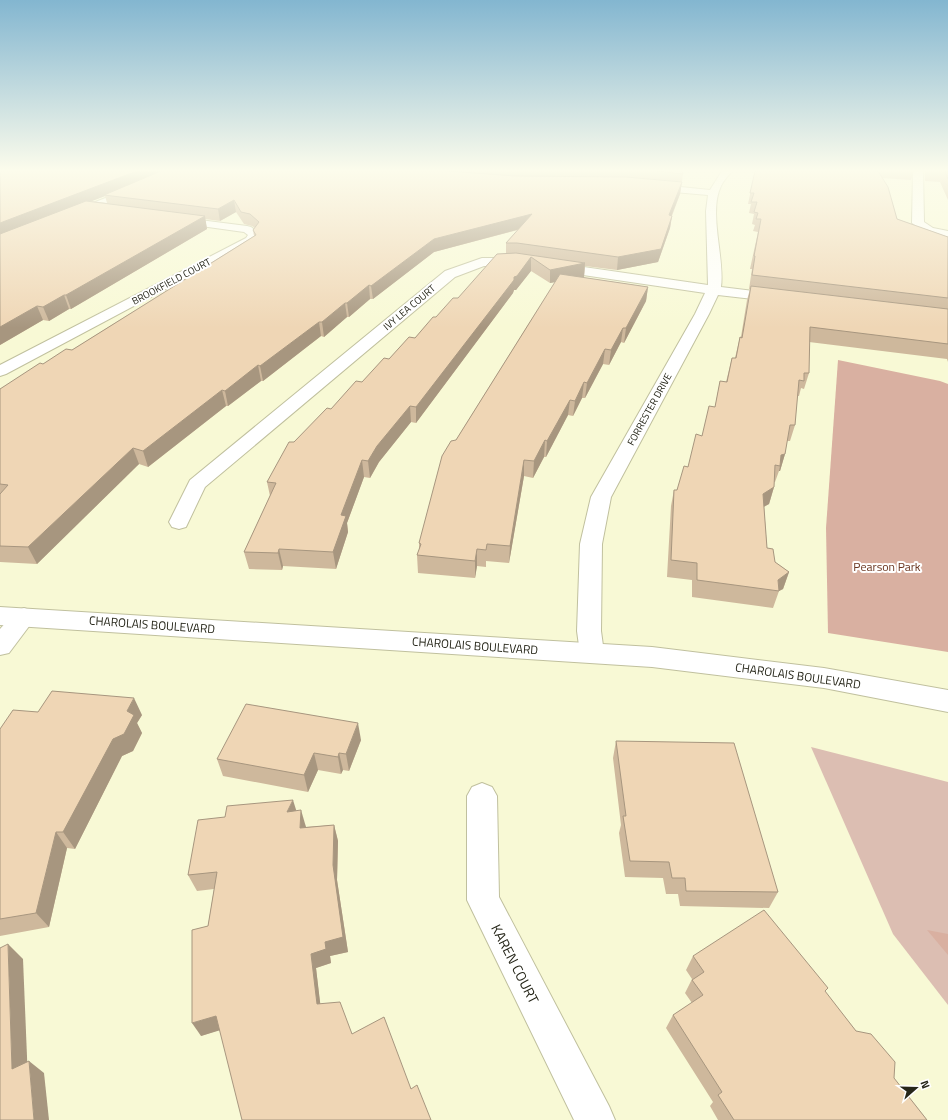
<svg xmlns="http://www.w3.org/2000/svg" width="948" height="1120" viewBox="0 0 948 1120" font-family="'Titillium Web',sans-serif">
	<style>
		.green { fill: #dcbeb2 }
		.forest { fill: #d9b0a1 }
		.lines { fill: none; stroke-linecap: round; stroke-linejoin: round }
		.street-casing { stroke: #c0c09e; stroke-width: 2 }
		.secondary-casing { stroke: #c0c09e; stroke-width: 2 }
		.street { fill: #fff; fill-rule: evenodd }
		.secondary { fill: #fff; fill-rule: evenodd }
		.wall { fill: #ceb89c; fill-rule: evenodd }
		.shaded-wall { fill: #a7967f }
		.building { fill: #efd6b5; stroke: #a7967f }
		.labels { text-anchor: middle; stroke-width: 4; stroke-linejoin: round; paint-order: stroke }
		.far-street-label { font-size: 10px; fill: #262619; stroke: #fff }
		.park-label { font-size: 12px; fill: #69341e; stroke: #fff }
		.street-label { font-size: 12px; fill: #262619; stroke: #fff }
		.near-street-label { font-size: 14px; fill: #262619; stroke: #fff }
	</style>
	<rect width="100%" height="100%" fill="#f8f9d5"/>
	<path class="green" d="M811,747L948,782V1005L893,934Z"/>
	<g class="forest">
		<path d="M838,360L940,381L948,384V652L828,633L826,528Z"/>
		<path d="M927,930L948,934V955Z"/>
	</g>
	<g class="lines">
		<g class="street-casing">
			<g id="street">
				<path d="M174,171H188L78,216L74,217L69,214L70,212Z"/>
				<path d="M722,171H732C728,176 723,181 721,186C708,213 725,258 721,287L779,294L784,295L786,298L784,301L779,302L718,295L709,314L611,497L602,544L601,631L604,653L601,660L592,662L583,660L580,653L577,631L580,544L591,497L695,314L705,293L556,271L552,270L550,267L552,264L556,263L708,285L706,211L708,195L651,190L646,187L651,184L710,190Z"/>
				<path d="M913,171H923L924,222L933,228L948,231V238L925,232L912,223Z"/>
				<path d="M176,217L247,226L251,227L260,234L254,242L6,374L0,376V365L246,238L248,235L244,232L172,222L170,220Z"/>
				<path d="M482,258H520L524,259L526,262L524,265L520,266H484L455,277L205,487L186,527L179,529L172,527L169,522L190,480L445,271Z"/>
				<path d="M24,608L32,611L36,617L9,653L0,655V629L16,611Z"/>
				<path d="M482,783L492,787L497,796L499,897L609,1106L615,1120H574L467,900V796L472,787Z"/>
			</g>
		</g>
		<g class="secondary-casing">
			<path id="secondary" d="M0,607L652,647L824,668L948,690V712L824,688L652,667L0,625Z"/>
		</g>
		<use href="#street" class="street"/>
		<use href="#secondary" class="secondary"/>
	</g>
	<g class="wall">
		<path d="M0,171H682L683,174L680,194L672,216L670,228L658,262L617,270L585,266L584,277H580L648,287L646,301L624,343L621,342L609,365L603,364L585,398H582L573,416L568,415L546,457H544L533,478L524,476L509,563L486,561V567L477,566L475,578L418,573L417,555L419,550V543L456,440L555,282L550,283L531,271L516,290H514L513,293L416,423L411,422L379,462L370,478L364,477L347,523L348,532L336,569L283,566L282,570L249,569L244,552L270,496L267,482L294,442L331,409L389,359L415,338L506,254V243L518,230L434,252L373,299H370L349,317H347L324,337L321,336L263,381H261L228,406H226L148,467L139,464L37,564L0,562V389L43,364L72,350L254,236L253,230L255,228L252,226L244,224L236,212L220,221L205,219L207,229L71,309H69L49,321L43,320L0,345ZM105,196L107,203L91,201Z"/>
		<path d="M755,171H914L911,180L882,178L897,219L948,237V362L947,359L809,342V373L804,389L801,388L799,396H797L795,425L790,441H787L785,454L780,471H779L775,482H774V487L769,504L764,507L767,548L775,562L789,572L783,589L779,591L773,608L692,597V580L667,577L671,506L674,490H677L688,467L715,407L720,381L726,382L732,358H735L740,337H741L747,300L750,289H749L752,269H750L758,232L753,231L755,225L752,224L754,214L749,213L751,204H748Z"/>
		<path d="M925,171H948V200L940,182L925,181Z"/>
		<path d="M38,712L142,715L137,723L142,733L133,751L122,756L75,849L67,848L49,927L0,936V729Z"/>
		<path d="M361,740L349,771L343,770L341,774L318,770L308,792L223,776L217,759Z"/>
		<path d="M616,741L778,892L769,908L680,906L678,894H666L663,878L625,877L619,833L621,825L613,758Z"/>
		<path d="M296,811L306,827L334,825L338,841L337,880L348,952L330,956L331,963L316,968L320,1004L411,1089L431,1120L219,1030L201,1036L208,926L214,889L197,891L188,875Z"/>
		<path d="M693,956L825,992L927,1120H718L710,1106L713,1102L666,1028L673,1015L692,1003L685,993L692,979L686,970Z"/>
	</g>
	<g class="shaded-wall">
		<path d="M137,171H168L104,195L105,196L0,237V223Z"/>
		<path d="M682,182L680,194L667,227L669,215Z"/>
		<path d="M234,200L236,212L220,221L218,209Z"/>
		<path d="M532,214L531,226L434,252L373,299L371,286L434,239Z"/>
		<path d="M205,216L207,229L71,309L66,295Z"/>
		<path d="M672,216L670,228L658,262L617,270L618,257Z"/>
		<path d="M531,257V271L516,290H514L513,293L416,423V407L514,277Z"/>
		<path d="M585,263L584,277L550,283V270Z"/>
		<path d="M369,285L370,299L349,317L347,303Z"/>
		<path d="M648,287L646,301L624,343L626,328Z"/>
		<path d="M64,295L69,309L49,321L43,307Z"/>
		<path d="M345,303L347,317L324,337L322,322Z"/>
		<path d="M37,306L43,320L0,345V327Z"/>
		<path d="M319,322L321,336L263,381L260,366Z"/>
		<path d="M623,328L621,342L609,365L611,350Z"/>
		<path d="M605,349L603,364L585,398L587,383Z"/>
		<path d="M258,365L261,381L228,406L225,391Z"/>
		<path d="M584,382L582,398L573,416L575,401Z"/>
		<path d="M222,390L226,406L148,467L143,451Z"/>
		<path d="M570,400L568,415L546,457L547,441Z"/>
		<path d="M410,406L411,422L379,462L370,478L368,461L377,446Z"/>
		<path d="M545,440L544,457L533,478L534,461Z"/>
		<path d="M133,448L139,464L37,564L28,547Z"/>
		<path d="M785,454L780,471H779L780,466L781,455Z"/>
		<path d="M362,460L364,477L347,523L348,532L336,569L333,552L341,515Z"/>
		<path d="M524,460V476L509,563L510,546Z"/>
		<path d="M774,487L769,504L757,510L763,494Z"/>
		<path d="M279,549L283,566L282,570L278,553Z"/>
		<path d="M477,549V566L475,578V561Z"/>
		<path d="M789,572L783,589L779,591L778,580Z"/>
		<path d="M134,698L142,715L137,723L142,733L133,751L122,756L75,849L63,832Z"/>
		<path d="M358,723L361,740L349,771L346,754Z"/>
		<path d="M314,753L318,770L308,792L304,775Z"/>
		<path d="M339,753L343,770L341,774L338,757Z"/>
		<path d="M293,800L298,816L287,812Z"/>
		<path d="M301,810L306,827L305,844L300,828Z"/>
		<path d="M334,825L338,841L337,880L348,952L330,956L331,963L316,968L322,1018L317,1004L311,954L325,942L333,865Z"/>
		<path d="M56,832L67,848L49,927L36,913Z"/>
		<path d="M8,944L23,959L28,1081L12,1069Z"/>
		<path d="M216,1016L224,1029L201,1036L192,1023Z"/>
		<path d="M29,1061L44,1073L49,1120H34Z"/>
	</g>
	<g class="building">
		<path d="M0,171H137L0,223Z"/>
		<path d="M161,171H447L515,176L626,177L682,182L669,215L672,216L661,249L618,257L517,243H506L532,214L434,239L371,286L369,285L347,303H345L322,322H319L260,366L258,365L225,391L222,390L143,451L133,448L28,547L0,546V494L8,485L0,484V389L40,363L43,364L66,349L72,350L256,235L253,230L259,222L250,214L241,212L234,200L218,209L104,195Z"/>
		<path d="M657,171H682L683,174Z"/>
		<path d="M755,171H878L888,187L897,219L948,237V298L752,275L755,256H754L761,219H756L758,213L754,212L757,202H751L754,193H750Z"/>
		<path d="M945,171H948V179Z"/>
		<path d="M86,201L205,216L66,295H64L43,307L37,306L0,327V234Z"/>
		<path d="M516,253L585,263L550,270L531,257L517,276L514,277V280L416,407L410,406L377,446L368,461L362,460L341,515L346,516L333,552L279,549L278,553L244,552L276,483L267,482L289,442H294L327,408L331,409L356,381L362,382L384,358L389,359L409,337L415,338L433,317H436L453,298H458L497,254Z"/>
		<path d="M560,274L648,287L626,328H623L611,350L605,349L587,383L584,382L575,401L570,400L547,441L545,440L534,461L524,460L510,546L487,544L486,550L477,549L475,561L417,555L421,544L419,543L442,456L451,441L456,440Z"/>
		<path d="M751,286L948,309V344L810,327L809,373H804V381L799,380L795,425H790L785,454L781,455L780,466L775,465L774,487L763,494L767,548L773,549L775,562L789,572L778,580L779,591L697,580V563L671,560L674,490H677L684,466L688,467L696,434L702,436L709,406L715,407L720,381L727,382L732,358H736L740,337L742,338Z"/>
		<path d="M52,691L134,698L127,711L134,715L124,734L113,739L63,832H56L36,913L0,919V729L13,710L38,712Z"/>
		<path d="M246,704L358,723L346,754L339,753L338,757L314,753L304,775L217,759Z"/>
		<path d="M616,741L734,743L778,892L686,891L685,878H672L669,862L630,861L623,816H626Z"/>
		<path d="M293,800L287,812L301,810L300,828L334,825L333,865L343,937L325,942L326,949L311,954L317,1004L340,1002L352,1034L384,1017L411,1089L417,1085L431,1120H242L216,1016L192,1023V930L208,926L217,872L188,875L198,820L225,817L227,806Z"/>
		<path d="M764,910L828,988L825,991L856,1031L871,1034L895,1062L894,1078L927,1120H734L718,1095L722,1092L673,1015L703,995L692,980L704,972L693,956Z"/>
		<path d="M8,944L12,1069L29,1061L34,1120H0V948Z"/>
	</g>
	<linearGradient id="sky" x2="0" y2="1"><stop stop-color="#83b6d0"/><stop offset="0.52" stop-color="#fcfcec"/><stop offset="1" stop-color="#fcfcec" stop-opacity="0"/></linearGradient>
	<rect width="948" height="328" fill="url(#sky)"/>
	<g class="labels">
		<g class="far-street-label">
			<text transform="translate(171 281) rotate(-28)" y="4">BROOKFIELD COURT</text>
			<text transform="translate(409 307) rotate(-40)" y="4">IVY LEA COURT</text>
			<text transform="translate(649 409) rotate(-61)" y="4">FORRESTER DRIVE</text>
		</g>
		<g class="park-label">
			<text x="887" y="571">Pearson Park</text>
		</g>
		<g class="street-label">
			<text transform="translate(152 625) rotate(4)" y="4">CHAROLAIS BOULEVARD</text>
			<text transform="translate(475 646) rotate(4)" y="4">CHAROLAIS BOULEVARD</text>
			<text transform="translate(798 676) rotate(8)" y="4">CHAROLAIS BOULEVARD</text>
		</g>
		<g class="near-street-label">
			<text transform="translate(515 964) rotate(63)" y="5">KAREN COURT</text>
		</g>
	</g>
	<g transform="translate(916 1088) rotate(70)" stroke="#ffffff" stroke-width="3" paint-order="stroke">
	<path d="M0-3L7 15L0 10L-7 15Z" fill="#262619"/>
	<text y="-6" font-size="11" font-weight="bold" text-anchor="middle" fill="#262619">N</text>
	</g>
</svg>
